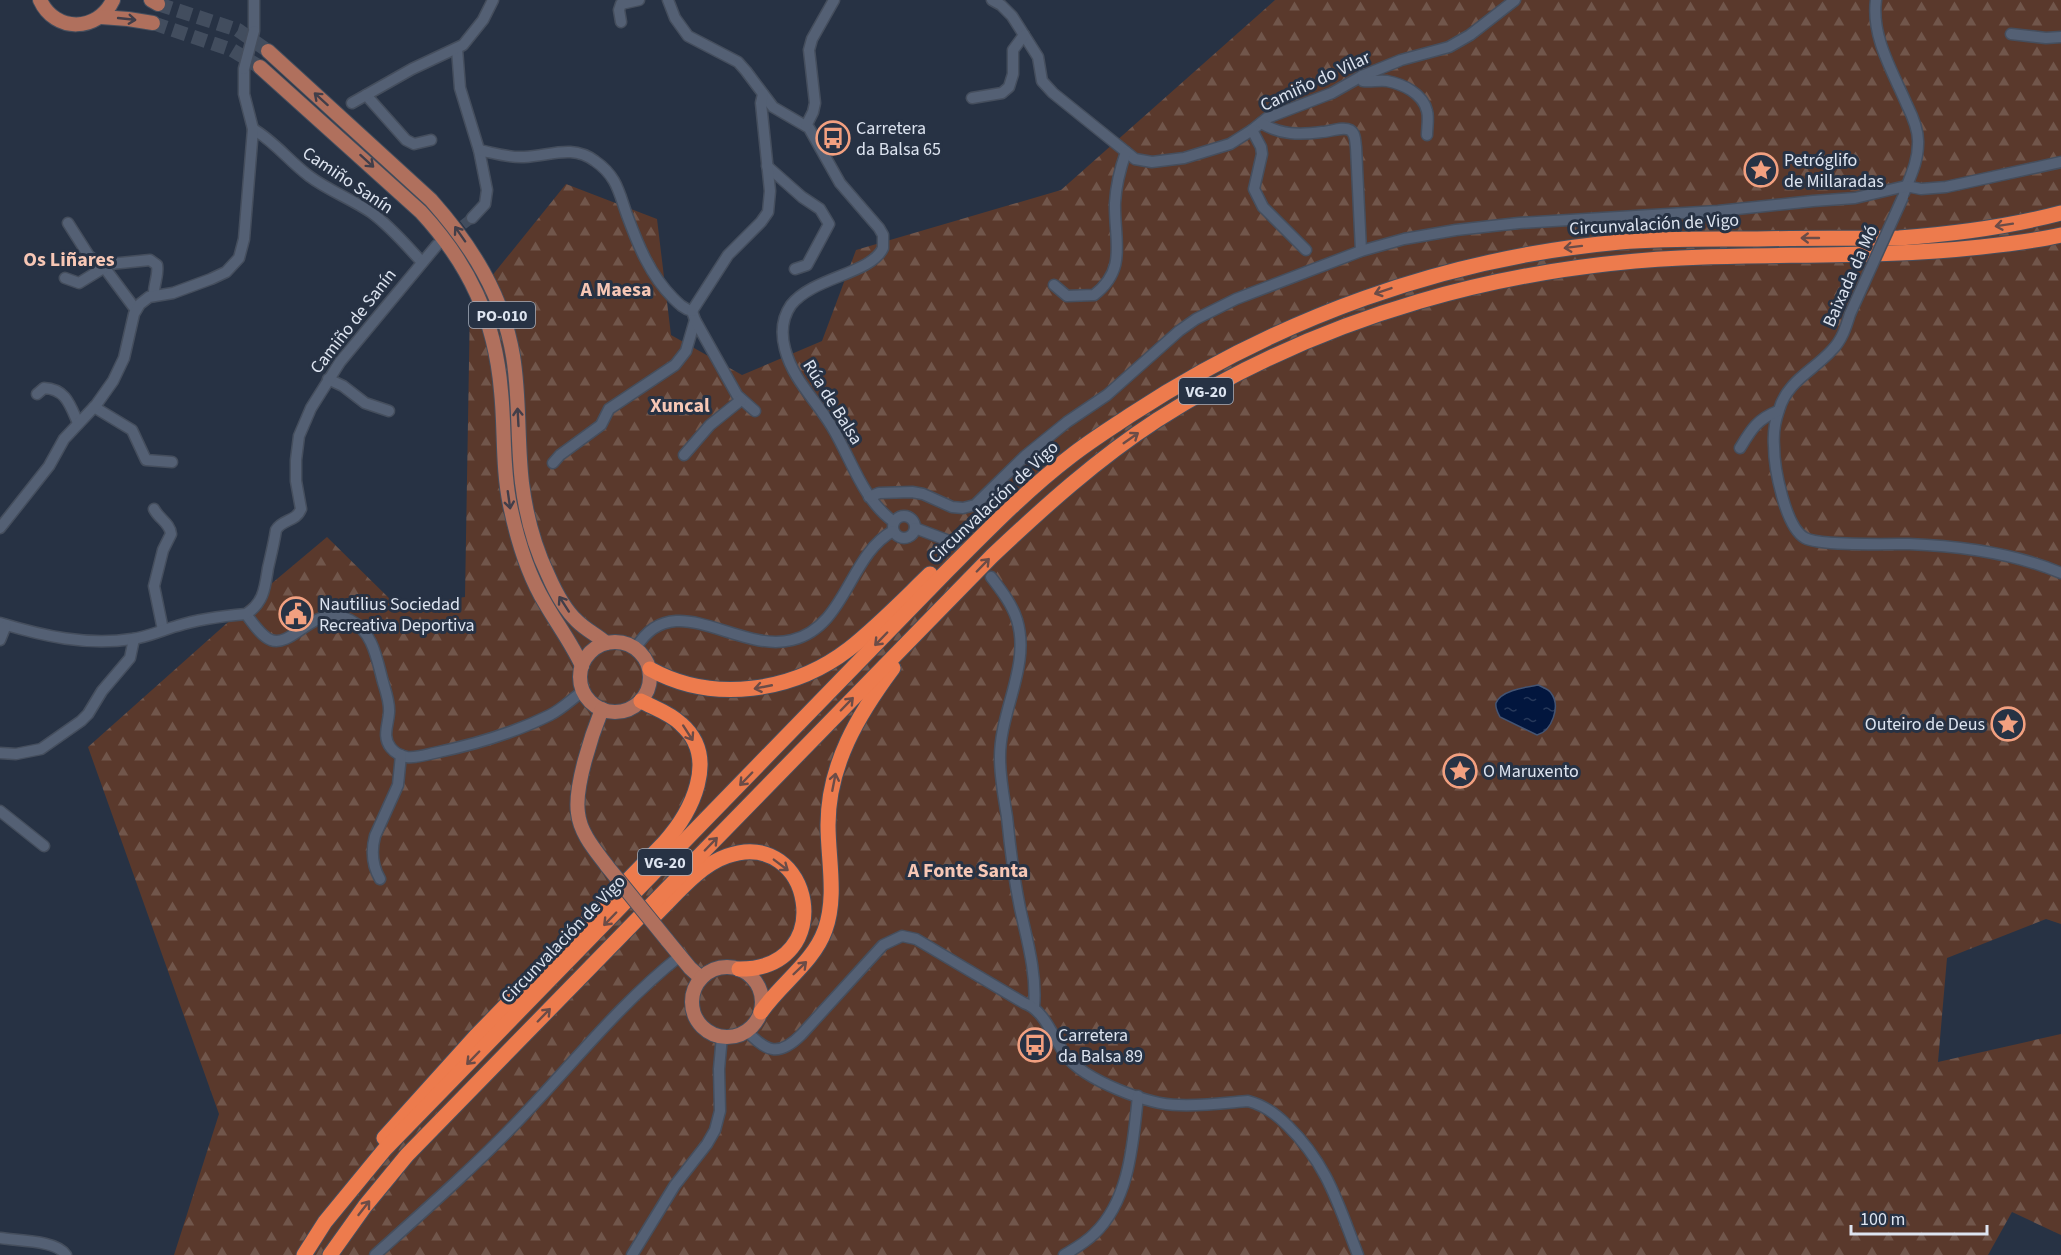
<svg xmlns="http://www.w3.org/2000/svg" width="2061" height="1255" viewBox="0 0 2061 1255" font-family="'Source Sans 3',sans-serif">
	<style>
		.forest { fill: url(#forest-firs) }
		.water { fill: url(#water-ripples); stroke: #445473; stroke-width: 1.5 }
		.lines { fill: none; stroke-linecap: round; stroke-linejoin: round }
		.minor-tunnel { stroke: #424d5e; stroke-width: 10; stroke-dasharray: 10 5; stroke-linecap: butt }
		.major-tunnel { stroke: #424d5e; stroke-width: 14; stroke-dasharray: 14 7; stroke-linecap: butt }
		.minor-casing { stroke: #454e5d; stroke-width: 13 }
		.major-casing { stroke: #454e5d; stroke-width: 16 }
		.highway-casing { stroke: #454e5d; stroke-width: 17 }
		.minor { stroke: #546074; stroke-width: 10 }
		.major { stroke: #b0705d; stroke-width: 14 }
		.highway { stroke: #ed7b4d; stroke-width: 15 }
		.minor-bridge-casing { stroke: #454e5d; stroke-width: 13; stroke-linecap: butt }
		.major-bridge-casing { stroke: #454e5d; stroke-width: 16; stroke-linecap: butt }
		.minor-bridge { stroke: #546074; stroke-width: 10 }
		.major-bridge { stroke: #b0705d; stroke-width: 14 }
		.oneway { stroke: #423e49 }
		.oneway2 { stroke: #6c4c47 }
		.labels { text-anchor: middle; stroke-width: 6; stroke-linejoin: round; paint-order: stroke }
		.shield { fill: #273244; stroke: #a6afbc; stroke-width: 1.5 }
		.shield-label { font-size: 16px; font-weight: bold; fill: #dde4f0 }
		.street-label { font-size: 18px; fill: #dde4f0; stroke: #273244 }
		.poi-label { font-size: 18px; fill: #dde4f0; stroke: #273244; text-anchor: start }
		.neighbourhood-label { font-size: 20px; font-weight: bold; fill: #f7c7b5; stroke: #273244 }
	</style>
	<defs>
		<pattern id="forest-firs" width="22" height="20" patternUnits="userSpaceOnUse" patternTransform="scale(1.5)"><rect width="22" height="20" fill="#5a392c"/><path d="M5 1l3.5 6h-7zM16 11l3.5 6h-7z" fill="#71564b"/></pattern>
		<pattern id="water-ripples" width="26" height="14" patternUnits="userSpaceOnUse" patternTransform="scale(1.5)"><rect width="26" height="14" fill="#02163e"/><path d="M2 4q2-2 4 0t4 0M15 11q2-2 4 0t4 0" fill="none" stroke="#26385a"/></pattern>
	</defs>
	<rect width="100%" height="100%" fill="#273244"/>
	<path class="forest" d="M1275,0H2061V924L2046,919L1947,958L1938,1062L2061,1034V1235L2012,1212L1988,1255H174L219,1114L88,747L271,584L327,537L398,607L465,597L470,303L566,184L657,219L671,335L742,375L822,341L856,250L1061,190Z"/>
	<path class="water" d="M1538,685C1542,687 1549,689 1551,693C1561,706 1552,731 1537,735L1500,717C1498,713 1495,708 1496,703C1501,690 1527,687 1538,685Z"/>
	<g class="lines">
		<g class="minor-tunnel">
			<path d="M439,243L472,218"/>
			<path d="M952,542L986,571"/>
		</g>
		<g class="major-tunnel">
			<path d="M158,4L238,30L268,51"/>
			<path d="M153,23L232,50L260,67"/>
		</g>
		<g class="minor-casing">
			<g id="minor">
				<path d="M668,0L675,18L688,36L738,62L746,71L773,107L809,128L840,183L879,228L883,235V248C871,274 813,277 791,305C782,318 781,334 785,349C793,380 816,400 832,427C852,460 862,499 894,522"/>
				<path d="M992,0L1001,5L1012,16L1038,57L1042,81L1053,93L1135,159L1152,162L1184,158L1230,144L1252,130L1267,118L1332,93L1362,76L1401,60L1449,47L1470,35L1515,0"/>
				<path d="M1876,0C1871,37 1893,72 1907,105C1913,117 1919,131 1918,144C1918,162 1910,177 1904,193"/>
				<path d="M621,22L619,10L621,4L639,0"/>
				<path d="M254,31V0"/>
				<path d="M2011,34L2046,38L2061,37"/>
				<path d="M457,49L460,88L479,150L487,190L485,204L472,218"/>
				<path d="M1362,76L1363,81C1371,82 1379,80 1387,81C1402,84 1423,93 1427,111C1429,118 1427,128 1427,135"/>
				<path d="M366,95L406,140L414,144L431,140"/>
				<path d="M972,98L1002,93L1009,87L1013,74V50L1024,35"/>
				<path d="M352,103L412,69L463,45L483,20L493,0"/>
				<path d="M1261,123C1281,135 1299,135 1322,132C1329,132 1343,126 1350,130C1356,134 1355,141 1356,147L1361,251"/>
				<path d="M806,126L813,112L815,103L809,50L812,39L834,0"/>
				<path d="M253,129C274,141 289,161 309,176C329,191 352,199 372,213C391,227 406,245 421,261"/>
				<path d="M1252,130L1261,147L1262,154L1254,189L1263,207L1306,250"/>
				<path d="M479,150C494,153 509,158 524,157C550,156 572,144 595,161C617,176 619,193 627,215C638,245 650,275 673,298C679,304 684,309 692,311L695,320L686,351L675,365L609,409L601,425L560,455L553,463"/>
				<path d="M767,166L802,197L820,209L829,224L807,265L795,269"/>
				<path d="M68,223L89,256L104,267L136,310"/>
				<path d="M65,278L79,283L110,264L150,260L157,265C159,276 153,285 154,296"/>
				<path d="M1054,285L1067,296L1094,295C1128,269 1114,240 1115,203C1116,185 1120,169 1126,152"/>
				<path d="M692,311L728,255L761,222L768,212L770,191L761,103L763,94"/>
				<path d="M1850,314C1846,327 1842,340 1832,350C1813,371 1787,381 1779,410C1775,421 1773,434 1774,446C1774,467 1785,527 1805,538C1819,546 1889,544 1909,544C1960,546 2014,553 2061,573"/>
				<path d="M695,320L737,395L755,411"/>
				<path d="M328,379L343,386L365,403L389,411"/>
				<path d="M37,394L44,388C66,389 70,405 78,423"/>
				<path d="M94,407L132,430L146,460L172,462"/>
				<path d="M1740,448C1751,430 1757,419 1778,411"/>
				<path d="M684,455L710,425L741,400"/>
				<path d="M869,497L879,493L912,492L923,494L952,507L963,508L975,505L1025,456L1067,422L1107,395L1179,331L1196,319L1236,299L1361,251L1404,239L1456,230L1519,223L1718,211L1813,201L1855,198L1906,186L1921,189L1946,187L2061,162"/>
				<path d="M154,509C159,519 170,523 171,534L163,550L154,586L163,630"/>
				<circle cx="904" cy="527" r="11"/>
				<path d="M0,528L49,466L64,439L96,405L113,381L124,358L134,314L140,304L149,297L173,293L211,279L226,272L239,258L244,239L253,129L244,94V69"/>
				<path d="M915,528L952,542"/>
				<path d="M991,577C1001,590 1012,604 1017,620C1031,666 999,712 1000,759C1000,778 1004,798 1007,817C1010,848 1014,878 1020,908C1027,940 1037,974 1034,1007"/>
				<path d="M246,614C252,622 261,636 271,640C294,648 314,602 350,620C373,631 377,660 383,682C386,692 390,703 389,713C388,726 382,737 391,748C395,753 401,756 407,757C416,758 425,755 434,753C473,745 514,733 550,715C562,709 572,699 583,691"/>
				<path d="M0,623C43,636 87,646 132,639C148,637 162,630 177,626C199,619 223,616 246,614C264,603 265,587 268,568C271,555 274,543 276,530C282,519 296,522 301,509L296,481V460L299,436L311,408L340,362L437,245"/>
				<path d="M0,640L6,625"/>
				<path d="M636,648C673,585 737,654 792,640C846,627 849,555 893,531"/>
				<path d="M0,753L16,754L41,749L81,721L88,714L102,691L130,658L134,639"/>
				<path d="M0,811L44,846"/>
				<path d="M380,879C372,865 371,851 375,836L398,785L401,755"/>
				<path d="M747,1031C766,1052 779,1057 801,1035L883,945L902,936L916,939L1024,1003C1045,1010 1053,1038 1066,1056C1085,1080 1148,1105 1179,1105C1202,1106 1225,1103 1248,1101C1264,1105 1276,1114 1287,1125C1328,1165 1338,1204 1358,1255"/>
				<path d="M0,1238C17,1241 57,1240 66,1255"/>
				<path d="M375,1255C424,1211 473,1168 518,1121C572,1065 619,1004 680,956"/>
				<path d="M632,1255L675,1185L707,1144L715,1130L720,1111L719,1069L722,1036"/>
				<path d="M1064,1255C1074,1249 1085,1243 1094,1234C1130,1200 1133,1142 1138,1096"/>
			</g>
		</g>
		<g class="major-casing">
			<g id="major">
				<path d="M40,0C55,33 98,32 113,0"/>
				<path d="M151,0L158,4"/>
				<path d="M101,17L128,19L153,23"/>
				<path d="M268,51L431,200C471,245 503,295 513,356C520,398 517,441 522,483C526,515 534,546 548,575C555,591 564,609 577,621C586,630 597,635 606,643"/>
				<path d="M260,67L421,212C469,264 495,319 501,391C505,428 502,468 510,505C517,539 527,573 545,603C557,624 572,644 582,666"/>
				<circle cx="615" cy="677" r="35"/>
				<path d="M602,709C592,734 574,787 578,813C580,833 595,850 607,866"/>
				<path d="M667,940L690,968L701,978"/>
				<circle cx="727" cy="1002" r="35"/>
			</g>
		</g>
		<g class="highway-casing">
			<g id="highway">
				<path d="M650,669C713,704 793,692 849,649C878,626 904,599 930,574"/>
				<path d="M653,917C675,896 698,866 727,856C813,826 840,970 739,969"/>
				<path d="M761,1012C781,983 813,963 825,930C837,897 828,859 828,825C828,765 858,715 893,668"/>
				<path d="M384,1138L476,1036L664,843C691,813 720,758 681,724C670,713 654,708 641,701"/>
				<path d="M304,1255L325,1222L385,1149L943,575C984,534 1025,491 1071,456C1090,441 1111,428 1132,414C1279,318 1444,258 1620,242C1665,238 1711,239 1757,239C1804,238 1852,238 1899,238C1954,234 2008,227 2061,213"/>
				<path d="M330,1255L365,1206L407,1155L992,556C1044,507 1097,459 1157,420C1321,315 1510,263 1704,257C1796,254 1889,257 1981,247C2008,244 2035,241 2061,235"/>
			</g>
		</g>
		<use href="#minor" class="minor"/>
		<use href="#major" class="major"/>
		<use href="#highway" class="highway"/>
		<g class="minor-bridge-casing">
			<g id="minor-bridge">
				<path d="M244,69L254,31"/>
				<path d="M1850,314L1903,197"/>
			</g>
		</g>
		<g class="major-bridge-casing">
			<path id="major-bridge" d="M607,866L667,940"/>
		</g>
		<use href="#minor-bridge" class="minor-bridge"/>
		<use href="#major-bridge" class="major-bridge"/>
	</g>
	<defs><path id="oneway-shaft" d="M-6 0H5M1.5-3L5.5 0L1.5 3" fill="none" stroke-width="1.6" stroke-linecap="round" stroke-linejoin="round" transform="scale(1.5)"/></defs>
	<g class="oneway">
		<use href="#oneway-shaft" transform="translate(127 19) rotate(6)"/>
		<use href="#oneway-shaft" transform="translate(321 99) rotate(-138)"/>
		<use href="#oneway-shaft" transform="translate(367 161) rotate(42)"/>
		<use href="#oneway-shaft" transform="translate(460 234) rotate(-125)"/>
		<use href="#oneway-shaft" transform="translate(518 417) rotate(-93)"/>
		<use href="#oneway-shaft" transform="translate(509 500) rotate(82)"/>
		<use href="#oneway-shaft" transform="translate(564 604) rotate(-123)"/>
	</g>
	<g class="oneway2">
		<use href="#oneway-shaft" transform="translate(2004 225) rotate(171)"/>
		<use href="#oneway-shaft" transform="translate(1810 238) rotate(180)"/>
		<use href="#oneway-shaft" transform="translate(1573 247) rotate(173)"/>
		<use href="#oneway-shaft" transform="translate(1383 291) rotate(161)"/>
		<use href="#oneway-shaft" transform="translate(1131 438) rotate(-35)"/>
		<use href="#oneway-shaft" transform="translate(983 565) rotate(-46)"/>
		<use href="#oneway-shaft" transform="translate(881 639) rotate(134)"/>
		<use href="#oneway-shaft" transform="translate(763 687) rotate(169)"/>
		<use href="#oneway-shaft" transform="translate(847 704) rotate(-46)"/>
		<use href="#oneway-shaft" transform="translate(688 733) rotate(57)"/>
		<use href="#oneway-shaft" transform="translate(746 779) rotate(134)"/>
		<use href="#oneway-shaft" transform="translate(834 782) rotate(-79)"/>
		<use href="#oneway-shaft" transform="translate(711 844) rotate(-46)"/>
		<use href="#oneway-shaft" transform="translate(781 865) rotate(37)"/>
		<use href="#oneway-shaft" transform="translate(610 919) rotate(134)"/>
		<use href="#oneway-shaft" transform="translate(800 968) rotate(-44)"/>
		<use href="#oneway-shaft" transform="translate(544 1015) rotate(-46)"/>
		<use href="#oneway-shaft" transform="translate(473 1058) rotate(134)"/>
		<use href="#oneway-shaft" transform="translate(364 1208) rotate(-52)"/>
	</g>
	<defs>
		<g id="bus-ring" transform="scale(1.725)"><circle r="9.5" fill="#273244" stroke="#f2a080" stroke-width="1.5"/><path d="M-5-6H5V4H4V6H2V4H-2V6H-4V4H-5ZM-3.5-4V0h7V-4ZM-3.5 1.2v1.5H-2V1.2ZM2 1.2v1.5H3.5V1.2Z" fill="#f2a080"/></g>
		<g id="sight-ring" transform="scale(1.725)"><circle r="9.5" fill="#273244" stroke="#f2a080" stroke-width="1.5"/><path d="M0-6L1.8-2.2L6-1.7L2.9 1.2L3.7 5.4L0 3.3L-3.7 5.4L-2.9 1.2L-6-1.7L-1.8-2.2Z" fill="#f2a080"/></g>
		<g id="civic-ring" transform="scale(1.725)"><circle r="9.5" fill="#273244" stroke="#f2a080" stroke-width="1.5"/><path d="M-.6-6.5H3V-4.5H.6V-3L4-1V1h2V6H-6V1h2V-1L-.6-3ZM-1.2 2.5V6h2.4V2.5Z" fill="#f2a080"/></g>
	</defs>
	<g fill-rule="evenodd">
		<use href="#bus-ring" x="833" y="138"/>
		<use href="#sight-ring" x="1761" y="170"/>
		<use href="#civic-ring" x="296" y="614"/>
		<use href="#sight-ring" x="2008" y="724"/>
		<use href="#sight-ring" x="1460" y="771"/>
		<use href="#bus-ring" x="1035" y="1045"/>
	</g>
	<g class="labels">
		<g class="shield">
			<rect x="469" y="302" width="66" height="26" rx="4.5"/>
			<rect x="1179" y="378" width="54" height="26" rx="4.5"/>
			<rect x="638" y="849" width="54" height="26" rx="4.5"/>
		</g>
		<g class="shield-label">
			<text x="502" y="321">PO-010</text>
			<text x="1206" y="397">VG-20</text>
			<text x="665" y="868">VG-20</text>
		</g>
		<g class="street-label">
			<text transform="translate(1315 81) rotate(-25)" y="6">Camiño do Vilar</text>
			<text transform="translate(348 180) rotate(34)" y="6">Camiño Sanín</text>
			<text transform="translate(1654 224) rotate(-3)" y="6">Circunvalación de Vigo</text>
			<text transform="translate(1850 276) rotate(-66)" y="6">Baixada da Mó</text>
			<text transform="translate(353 321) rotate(-52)" y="6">Camiño de Sanín</text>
			<text transform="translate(833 402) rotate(58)" y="6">Rúa de Balsa</text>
			<text transform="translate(993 502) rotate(-43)" y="6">Circunvalación de Vigo</text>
			<text transform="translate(563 939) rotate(-46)" y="6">Circunvalación de Vigo</text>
		</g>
		<g class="poi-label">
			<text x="856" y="134">Carretera<tspan x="856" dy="21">da Balsa 65</tspan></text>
			<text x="1784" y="166">Petróglifo<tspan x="1784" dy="21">de Millaradas</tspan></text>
			<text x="319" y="610">Nautilius Sociedad<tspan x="319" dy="21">Recreativa Deportiva</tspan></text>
			<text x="1985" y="730" text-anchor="end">Outeiro de Deus</text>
			<text x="1483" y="777">O Maruxento</text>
			<text x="1058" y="1041">Carretera<tspan x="1058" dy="21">da Balsa 89</tspan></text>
		</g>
		<g class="neighbourhood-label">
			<text x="69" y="266">Os Liñares</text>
			<text x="616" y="296">A Maesa</text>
			<text x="680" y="412">Xuncal</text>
			<text x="968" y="877">A Fonte Santa</text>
		</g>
	</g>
	<path d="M1851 1225v9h136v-9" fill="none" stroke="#dde4f0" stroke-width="3"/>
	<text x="1860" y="1225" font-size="18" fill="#dde4f0" stroke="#273244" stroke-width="4.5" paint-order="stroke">100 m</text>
</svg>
